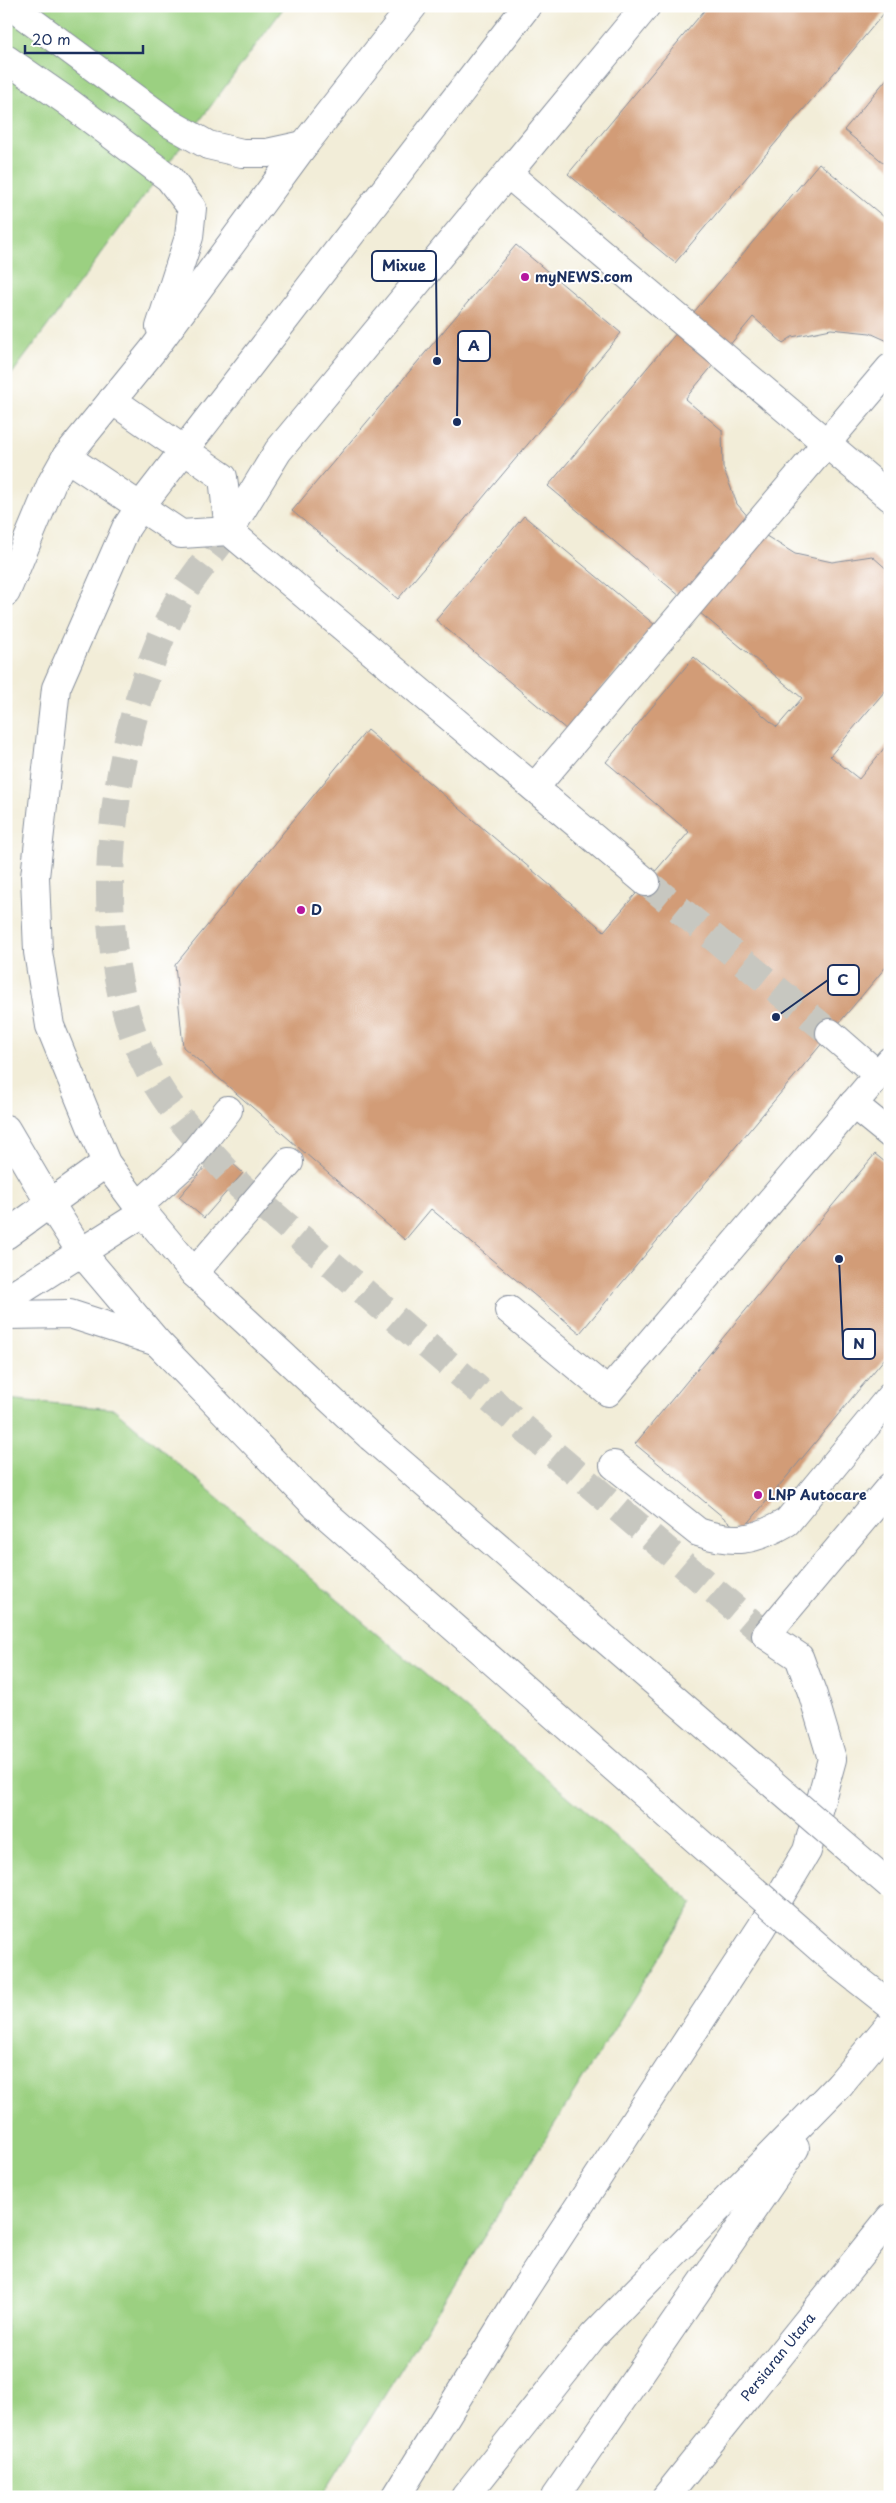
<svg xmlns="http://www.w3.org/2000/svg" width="896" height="2503" viewBox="0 0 896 2503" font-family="'Playpen Sans',sans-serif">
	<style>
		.green { fill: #9bd081; stroke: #5b8070 }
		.building { fill: #d29c77 }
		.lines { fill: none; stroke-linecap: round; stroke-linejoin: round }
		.minor-tunnel { stroke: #c7c7c0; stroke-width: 28; stroke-dasharray: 28 14; stroke-linecap: butt }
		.minor-casing { stroke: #868e9b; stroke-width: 30 }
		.major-casing { stroke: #868e9b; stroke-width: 30 }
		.highway-casing { stroke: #868e9b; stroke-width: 30 }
		.minor { stroke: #fff; stroke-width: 28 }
		.major { stroke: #fff; stroke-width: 28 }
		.highway { stroke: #fff; stroke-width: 28 }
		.minor-bridge-casing { stroke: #868e9b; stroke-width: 30; stroke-linecap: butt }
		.minor-bridge { stroke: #fff; stroke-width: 28 }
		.poi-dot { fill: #b5179e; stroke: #fff; stroke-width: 2 }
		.labels { text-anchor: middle; stroke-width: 4; stroke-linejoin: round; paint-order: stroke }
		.poi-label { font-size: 14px; font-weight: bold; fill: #1b2f5e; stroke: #fff; text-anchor: start }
		.street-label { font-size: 14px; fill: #1b2f5e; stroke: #fff }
		.leader { fill: none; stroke: #1b2f5e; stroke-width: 2 }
		.callout-dot { fill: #1b2f5e; stroke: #fff; stroke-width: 2 }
		.callout { fill: #fff; stroke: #1b2f5e; stroke-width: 2 }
		.callout-label { font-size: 15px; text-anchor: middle; font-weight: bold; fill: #1b2f5e }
	</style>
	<rect width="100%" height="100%" fill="#fff"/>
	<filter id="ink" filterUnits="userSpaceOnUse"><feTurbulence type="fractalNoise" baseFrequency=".02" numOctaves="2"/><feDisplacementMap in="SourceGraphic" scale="10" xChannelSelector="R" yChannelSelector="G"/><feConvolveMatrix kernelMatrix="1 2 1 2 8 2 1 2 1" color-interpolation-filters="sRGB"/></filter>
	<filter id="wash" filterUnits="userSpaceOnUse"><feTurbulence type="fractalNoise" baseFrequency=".0096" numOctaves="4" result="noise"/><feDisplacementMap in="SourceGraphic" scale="20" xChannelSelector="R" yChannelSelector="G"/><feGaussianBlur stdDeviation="1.12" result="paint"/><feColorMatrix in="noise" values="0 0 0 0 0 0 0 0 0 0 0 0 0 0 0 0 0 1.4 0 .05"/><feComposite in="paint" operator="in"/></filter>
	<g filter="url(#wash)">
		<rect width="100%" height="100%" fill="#f2edd8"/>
		<g class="green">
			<path d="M6,6H285L6,382Z"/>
			<path d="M6,1399L114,1409L693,1903L321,2497H6Z"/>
		</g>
		<g id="blocks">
			<g class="building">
				<path d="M708,6H890L675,263L568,174Z"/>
				<path d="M890,75V168L844,130Z"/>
				<path d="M819,163L890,222V342L870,333L831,329L792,337L783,343L753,317L685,399L722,430L723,467L737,504L763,534L795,554L832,562L872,556L890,572V685L830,756L859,779L890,741V962L580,1333L431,1209L405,1240L183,1047L175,965L367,730L604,931L689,832L606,762L694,657L777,727L802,698L548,486Z"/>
				<path d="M516,245L621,333L398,599L292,511Z"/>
				<path d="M524,516L655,625L567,730L436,620Z"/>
				<path d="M219,1151L243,1173L204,1218L179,1197Z"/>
				<path d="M875,1154L890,1166V1352L741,1532L635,1444Z"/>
			</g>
		</g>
	</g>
	<g filter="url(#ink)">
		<use href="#blocks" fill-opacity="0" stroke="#868e9b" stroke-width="1"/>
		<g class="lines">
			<g class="minor-tunnel">
				<path d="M229,531C212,554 189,580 176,605C111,736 80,936 149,1071C171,1114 208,1150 240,1186L766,1635"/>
				<path d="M646,882L830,1033"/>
			</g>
			<g class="minor-casing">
				<g id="minor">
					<path d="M11,6L169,123L208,145L242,153H267L304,145"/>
					<path d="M6,59L68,102L169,178L192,208L189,237L160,327"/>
					<path d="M508,174L890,497"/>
					<path d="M112,400L223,477L229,531"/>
					<path d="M66,457L181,534L229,531L646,882"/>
					<path d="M229,531L278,451L646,6"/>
					<path d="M6,592L52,482L66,457L153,350L304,145L413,6"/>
					<path d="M535,787L890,368"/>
					<path d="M830,1033L878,1075"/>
					<path d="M853,1104L890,1134"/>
					<path d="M6,1129L49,1202L81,1252L157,1342L317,1507"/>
					<path d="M138,1206L185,1164L228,1110"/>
					<path d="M6,1235L106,1163"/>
					<path d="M194,1273L289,1162"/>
					<path d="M6,1300L143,1213"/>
					<path d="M509,1310L608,1392L890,1061"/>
					<path d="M6,1315L70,1314L157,1342"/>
					<path d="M371,1437L194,1273L138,1206L106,1163L50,1026L38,952L35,877L56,688L126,528L140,507L527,6"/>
					<path d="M614,1465L698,1532C734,1544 754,1541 787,1522L890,1397"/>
					<path d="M396,2497L524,2290L761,1928L807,1851L832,1759L813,1695L799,1657L766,1635L890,1487"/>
				</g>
			</g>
			<g class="major-casing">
				<g id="major">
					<path d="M840,2084L890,2024"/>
					<path d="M666,2497L890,2218"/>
				</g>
			</g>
			<g class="highway-casing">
				<g id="highway">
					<path d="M465,2497L593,2336L840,2084"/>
					<path d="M555,2497L795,2148"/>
				</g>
			</g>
			<use href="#minor" class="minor"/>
			<use href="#major" class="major"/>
			<use href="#highway" class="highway"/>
			<g class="minor-bridge-casing">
				<g id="minor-bridge">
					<path d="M371,1437L890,1885"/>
					<path d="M317,1507L838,1964L890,2005"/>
				</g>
			</g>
			<use href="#minor-bridge" class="minor-bridge"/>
		</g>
	</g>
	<g class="poi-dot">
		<circle cx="525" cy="277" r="5"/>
		<circle cx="301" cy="910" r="5"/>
		<circle cx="758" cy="1495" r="5"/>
	</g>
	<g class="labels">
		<g class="poi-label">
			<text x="535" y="282">myNEWS.com</text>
			<text x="311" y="915">D</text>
			<text x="768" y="1500">LNP Autocare</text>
		</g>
		<g class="street-label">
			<text transform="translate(778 2357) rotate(-51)" y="5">Persiaran Utara</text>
		</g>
	</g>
	<path class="leader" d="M437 361L436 266M457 422L458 346M776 1017L828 980M839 1259L843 1344"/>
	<g class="callout-dot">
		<circle cx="437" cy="361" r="5"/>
		<circle cx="457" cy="422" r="5"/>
		<circle cx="776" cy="1017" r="5"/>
		<circle cx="839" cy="1259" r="5"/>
	</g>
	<g class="callout">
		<rect x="372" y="251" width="64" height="30" rx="5"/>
		<rect x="458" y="331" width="32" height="30" rx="5"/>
		<rect x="828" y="965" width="31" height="30" rx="5"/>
		<rect x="843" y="1329" width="32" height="30" rx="5"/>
	</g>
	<g class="callout-label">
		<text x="404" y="271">Mixue</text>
		<text x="474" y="351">A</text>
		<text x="843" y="985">C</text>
		<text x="859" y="1349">N</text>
	</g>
	<rect width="896" height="2503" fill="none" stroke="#fff" stroke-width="25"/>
	<path d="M25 45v8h118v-8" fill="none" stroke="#1b2f5e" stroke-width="2.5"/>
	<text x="32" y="45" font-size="15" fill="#1b2f5e" stroke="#ffffff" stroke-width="4" paint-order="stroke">20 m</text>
</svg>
